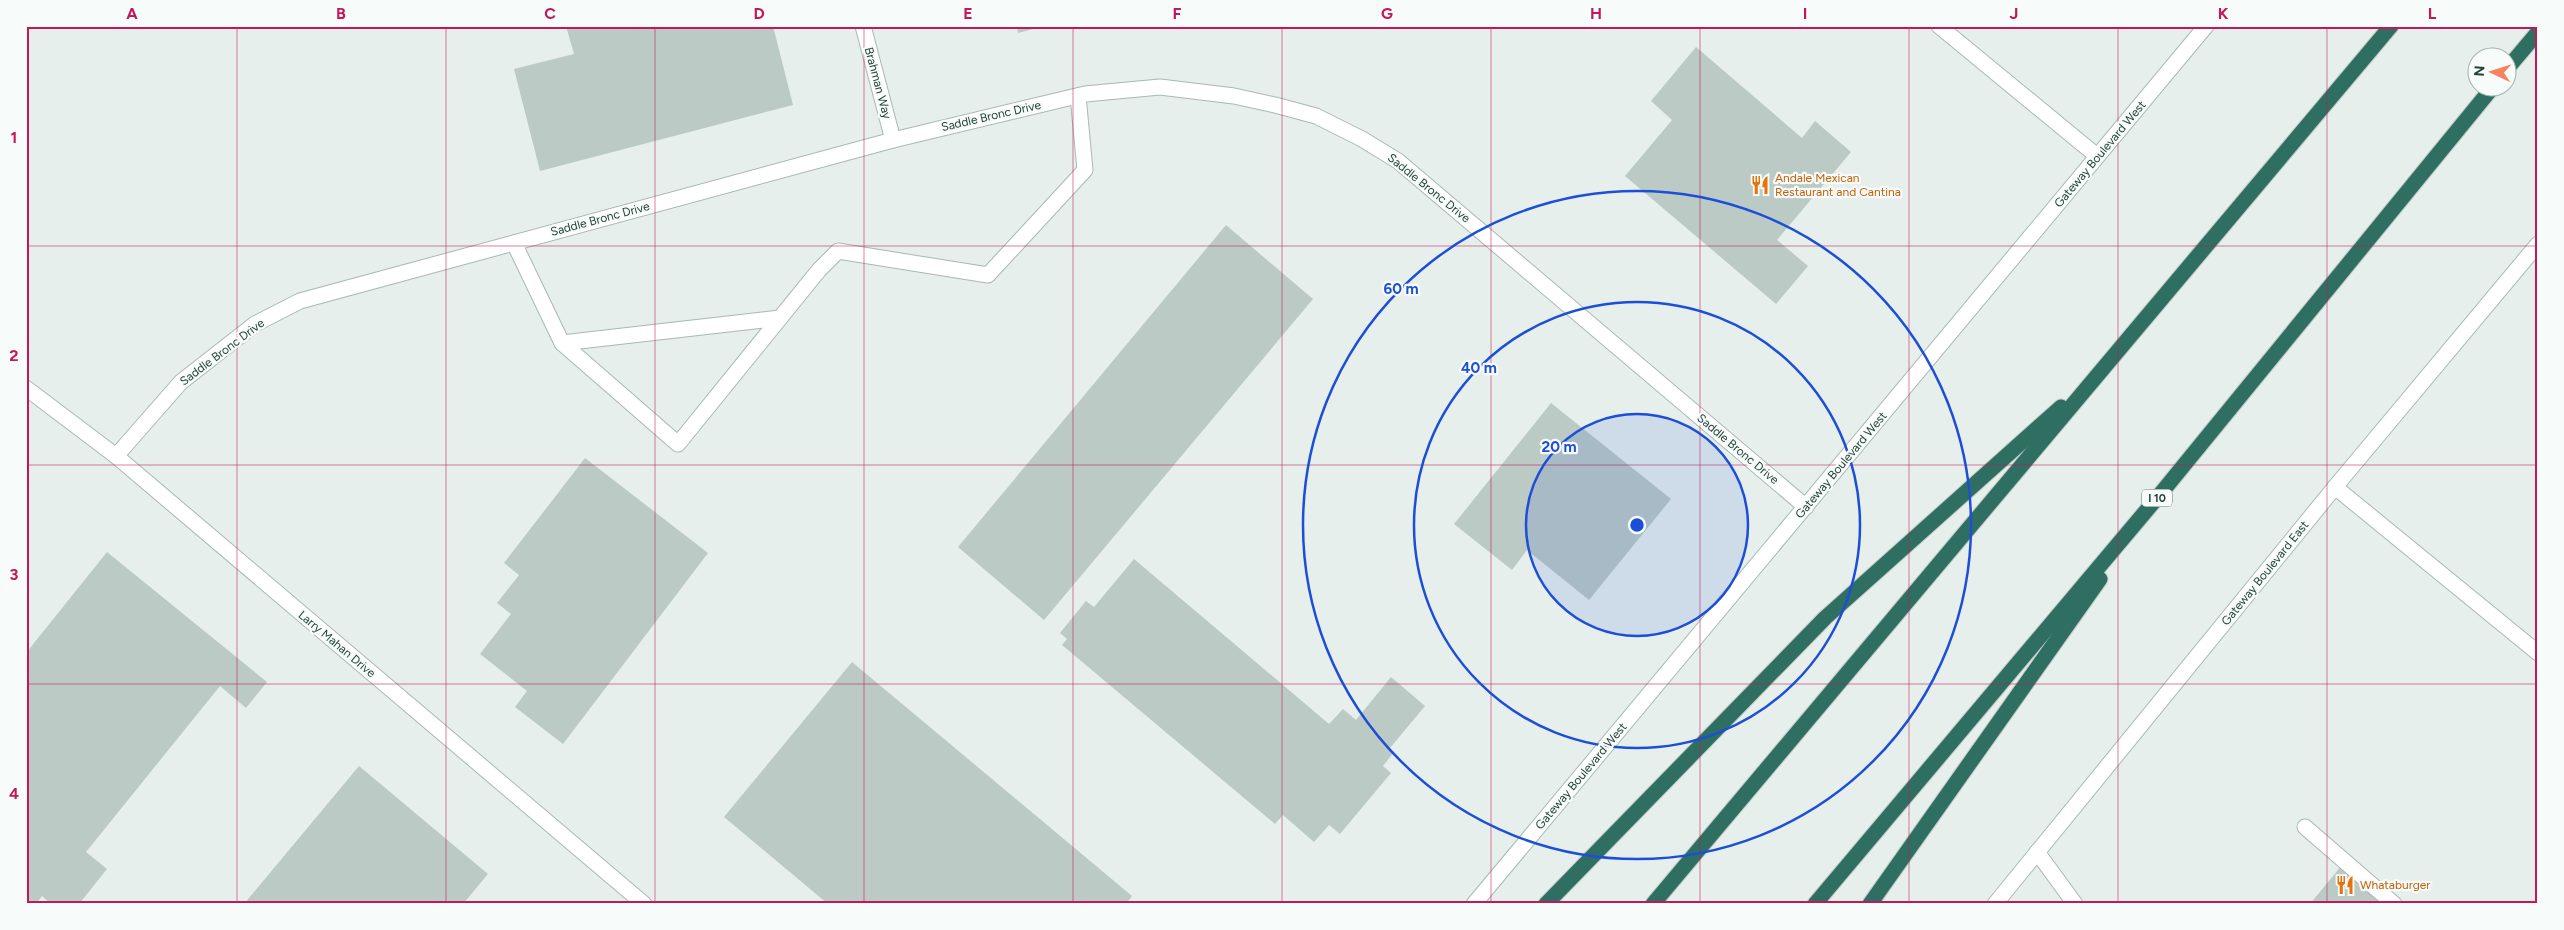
<svg xmlns="http://www.w3.org/2000/svg" width="2564" height="930" viewBox="0 0 2564 930" font-family="Figtree,sans-serif">
	<style>
		.building { fill: #bbcac4 }
		.lines { fill: none; stroke-linecap: round; stroke-linejoin: round }
		.lane-casing { stroke: #a8b8b2; stroke-width: 17 }
		.street-casing { stroke: #a8b8b2; stroke-width: 17 }
		.secondary-casing { stroke: #a4bbb3; stroke-width: 17 }
		.highway-casing { stroke: #c2cac8; stroke-width: 17 }
		.lane { stroke: #fff; stroke-width: 15 }
		.street { stroke: #fff; stroke-width: 15 }
		.secondary { stroke: #fff; stroke-width: 15 }
		.highway { stroke: #2f6f62; stroke-width: 15 }
		.grid { fill: none; stroke: #c2185b; stroke-width: 1; stroke-opacity: 0.55 }
		.ring { fill: none; stroke: #1d4ed8; stroke-width: 2.5 }
		.labels { text-anchor: middle; stroke-width: 4.5; stroke-linejoin: round; paint-order: stroke }
		.shield { fill: #f7fbf9; stroke: #637a73; stroke-width: 1 }
		.shield-label { font-size: 11px; font-weight: bold; fill: #24423a }
		.street-label { font-size: 12px; fill: #24423a; stroke: #f7fbf9 }
		.food-label { font-size: 12px; fill: #c56008; stroke: #f7fbf9; text-anchor: start }
		.centre { fill: #1d4ed8; stroke: #f7fbf9; stroke-width: 2.5 }
		.ring-label { font-size: 15px; text-anchor: middle; font-weight: bold; fill: #1d4ed8; stroke: #f7fbf9; stroke-width: 4.5; stroke-linejoin: round; paint-order: stroke }
		.neatline { fill: none; stroke: #c2185b; stroke-width: 2 }
		.grid-label { font-size: 16px; text-anchor: middle; font-weight: bold; fill: #c2185b }
	</style>
	<rect width="100%" height="100%" fill="#e6efeb"/>
	<g class="building">
		<path d="M566,26H773L793,105L540,171L514,69L574,54Z"/>
		<path d="M1017,26H1041V27L1018,33Z"/>
		<path d="M1696,47L1802,138L1815,121L1851,152L1777,240L1808,266L1776,304L1625,176L1672,120L1651,101Z"/>
		<path d="M1226,225L1313,299L1044,620L958,547Z"/>
		<path d="M1551,403L1671,499L1589,600L1527,550L1512,570L1454,524Z"/>
		<path d="M585,458L708,553L563,744L515,707L527,691L480,654L511,614L497,603L519,575L504,563Z"/>
		<path d="M107,552L267,682L246,708L220,686L86,852L107,869L79,904H51L42,896L36,904H26V653Z"/>
		<path d="M1134,559L1329,724L1343,709L1356,720L1391,677L1425,706L1390,748L1394,752L1383,766L1391,773L1340,834L1329,825L1314,842L1283,815L1275,824L1062,645L1067,639L1060,633L1086,601L1094,607Z"/>
		<path d="M852,662L1132,896L1126,904H828L724,817Z"/>
		<path d="M359,766L488,874L463,904H244Z"/>
		<path d="M2342,865L2387,904H2310Z"/>
	</g>
	<g class="lines">
		<g class="lane-casing">
			<g id="lane">
				<path d="M1939,26L2097,156"/>
				<path d="M514,243L562,343L678,444L819,270L838,251L988,275L1085,170L1078,96"/>
				<path d="M562,343L780,318"/>
				<path d="M2335,487L2538,653"/>
				<path d="M2305,827L2394,904"/>
				<path d="M2037,852L2075,904"/>
			</g>
		</g>
		<g class="street-casing">
			<g id="street">
				<path d="M863,26L893,140"/>
				<path d="M26,388L116,456L644,904"/>
				<path d="M116,456L181,382L255,324L300,301L893,140L1085,94L1160,87L1234,96L1275,105L1316,116L1362,139L1398,161L1806,507"/>
			</g>
		</g>
		<g class="secondary-casing">
			<g id="secondary">
				<path d="M1474,904L2206,26"/>
				<path d="M1995,904L2335,487L2538,244"/>
			</g>
		</g>
		<g class="highway-casing">
			<g id="highway">
				<path d="M2506,70L2538,32"/>
				<path d="M1546,904L1825,618L2061,407"/>
				<path d="M1653,904L2391,26"/>
				<path d="M1815,904L2162,492L2492,88"/>
				<path d="M1870,904L2100,579"/>
			</g>
		</g>
		<use href="#lane" class="lane"/>
		<use href="#street" class="street"/>
		<use href="#secondary" class="secondary"/>
		<use href="#highway" class="highway"/>
	</g>
	<path class="grid" d="M237,26V904M446,26V904M655,26V904M864,26V904M1073,26V904M1282,26V904M1491,26V904M1700,26V904M1909,26V904M2118,26V904M2327,26V904M26,246H2538M26,465H2538M26,684H2538"/>
	<circle cx="1637" cy="525" r="111" fill="#1d4ed8" fill-opacity=".12"/>
	<g class="ring">
		<circle cx="1637" cy="525" r="111"/>
		<circle cx="1637" cy="525" r="223"/>
		<circle cx="1637" cy="525" r="334"/>
	</g>
	<defs>
		<g id="restaurant-bare" transform="scale(1.5)"><path d="M-5-6h1v4h1v-4h1v4h1v-4h1v5L-1.5 .5V6h-2V.5L-5-1ZM5-6V6H3V1.5H1.5Q1.5-4 5-6Z" fill="#e8710a" stroke="#f7fbf9" stroke-width="2.5" paint-order="stroke"/></g>
	</defs>
	<g fill-rule="evenodd">
		<use href="#restaurant-bare" x="1760" y="185"/>
		<use href="#restaurant-bare" x="2345" y="885"/>
	</g>
	<g class="labels">
		<rect class="shield" x="2142" y="489.5" width="30" height="17" rx="4"/>
		<g class="shield-label">
			<text x="2157" y="502">I 10</text>
		</g>
		<g class="street-label">
			<text transform="translate(878 83) rotate(75)" y="4">Brahman Way</text>
			<text transform="translate(991 116) rotate(-13)" y="4">Saddle Bronc Drive</text>
			<text transform="translate(2100 154) rotate(-50)" y="4">Gateway Boulevard West</text>
			<text transform="translate(1429 188) rotate(39)" y="4">Saddle Bronc Drive</text>
			<text transform="translate(600 219) rotate(-15)" y="4">Saddle Bronc Drive</text>
			<text transform="translate(222 352) rotate(-37)" y="4">Saddle Bronc Drive</text>
			<text transform="translate(1738 449) rotate(40)" y="4">Saddle Bronc Drive</text>
			<text transform="translate(1841 465) rotate(-50)" y="4">Gateway Boulevard West</text>
			<text transform="translate(2265 573) rotate(-51)" y="4">Gateway Boulevard East</text>
			<text transform="translate(337 644) rotate(40)" y="4">Larry Mahan Drive</text>
			<text transform="translate(1581 776) rotate(-50)" y="4">Gateway Boulevard West</text>
		</g>
		<g class="food-label">
			<text x="1775" y="182">Andale Mexican<tspan x="1775" dy="14">Restaurant and Cantina</tspan></text>
			<text x="2360" y="889">Whataburger</text>
		</g>
	</g>
	<circle cx="1637" cy="525" r="8" class="centre"/>
	<g class="ring-label">
		<text x="1401" y="294">60 m</text>
		<text x="1479" y="373">40 m</text>
		<text x="1559" y="452">20 m</text>
	</g>
	<rect width="2564" height="930" fill="none" stroke="#f7fbf9" stroke-width="55"/>
	<g transform="translate(2492 72) rotate(274)"><circle r="24" fill="#f7fbf9" stroke="#a3b1ad"/>
	<path d="M0-4L9 19L0 12L-9 19Z" fill="#f4845f"/>
	<text y="-8" font-size="14" font-weight="bold" text-anchor="middle" fill="#24423a">N</text>
	</g>
	<rect x="28" y="28" width="2508" height="874" class="neatline"/>
	<g class="grid-label">
		<text x="132" y="19">A</text>
		<text x="341" y="19">B</text>
		<text x="550" y="19">C</text>
		<text x="759" y="19">D</text>
		<text x="968" y="19">E</text>
		<text x="1177" y="19">F</text>
		<text x="1387" y="19">G</text>
		<text x="1596" y="19">H</text>
		<text x="1805" y="19">I</text>
		<text x="2014" y="19">J</text>
		<text x="2223" y="19">K</text>
		<text x="2432" y="19">L</text>
		<text x="14" y="143">1</text>
		<text x="14" y="361">2</text>
		<text x="14" y="580">3</text>
		<text x="14" y="799">4</text>
	</g>
</svg>
